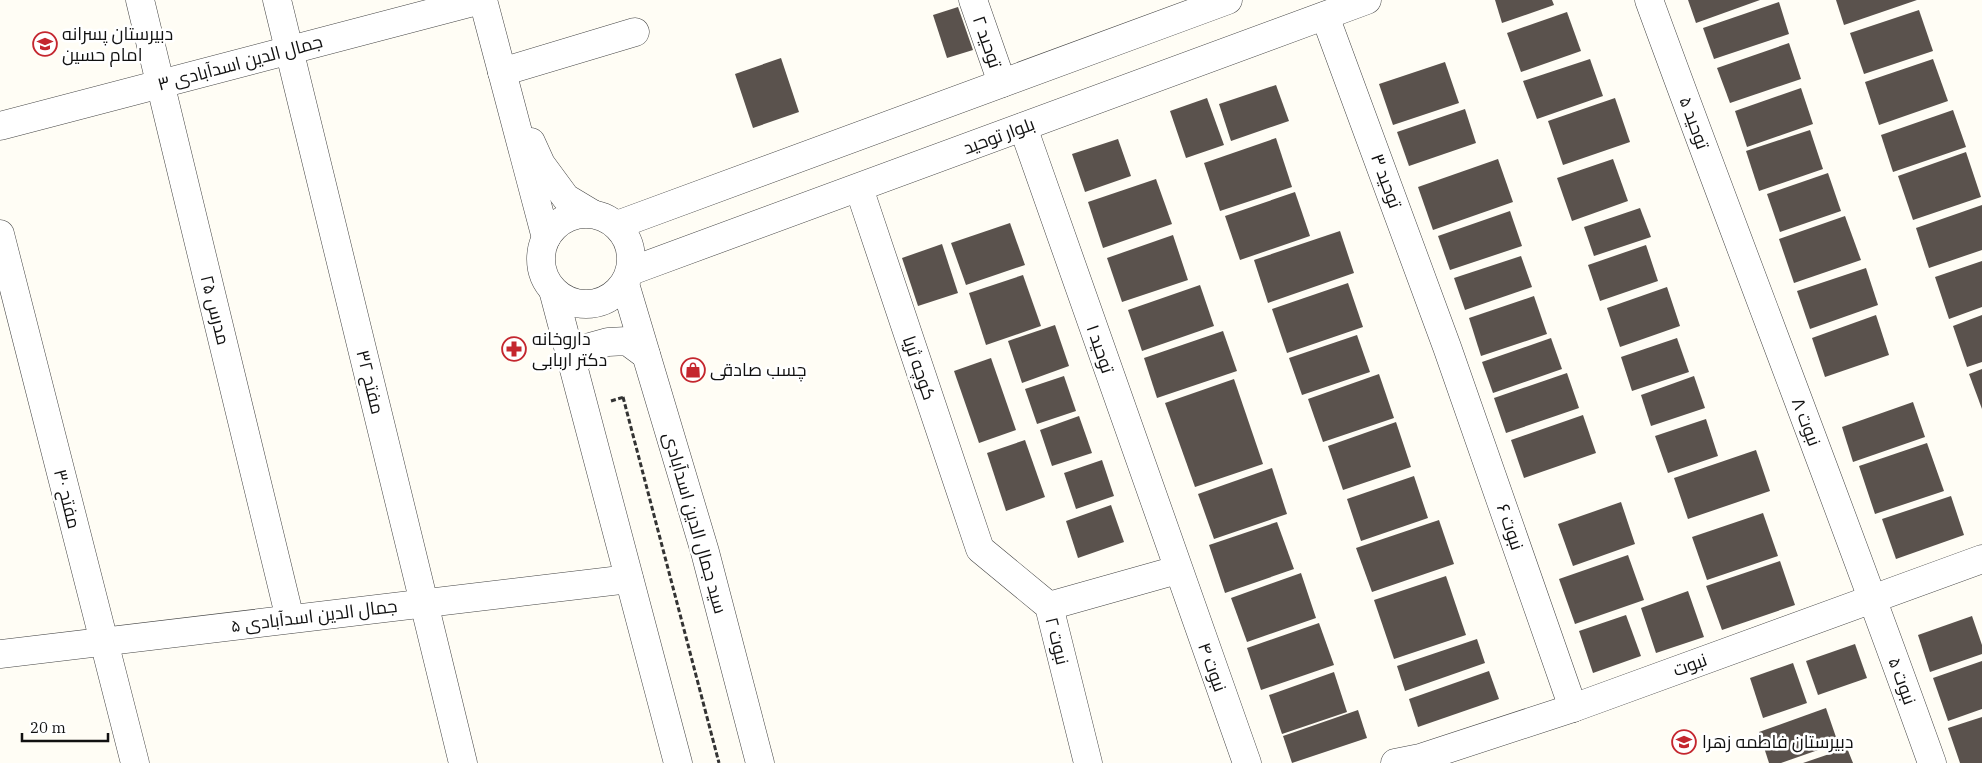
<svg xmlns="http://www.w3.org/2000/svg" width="1982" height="763" viewBox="0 0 1982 763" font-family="'IBM Plex Serif',Cairo,serif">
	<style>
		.building { fill: #5a524d }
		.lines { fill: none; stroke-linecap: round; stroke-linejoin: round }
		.minor-casing { stroke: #444; stroke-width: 29 }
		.path { stroke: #333; stroke-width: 3; stroke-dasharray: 5 2.5; stroke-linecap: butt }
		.minor { stroke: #fff; stroke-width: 28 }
		.labels { text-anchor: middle; stroke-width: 5; stroke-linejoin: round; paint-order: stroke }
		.poi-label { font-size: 18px; fill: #111; stroke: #fff; text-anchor: start }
		.street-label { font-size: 18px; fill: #111; stroke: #fff }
	</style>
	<rect width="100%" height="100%" fill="#fffdf5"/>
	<g class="building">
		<path d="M1495,0H1552L1554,5L1502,23Z"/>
		<path d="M1688,0H1760L1696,23Z"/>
		<path d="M1836,0H1917L1844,25Z"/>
		<path d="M1779,2L1789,34L1714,59L1703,28Z"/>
		<path d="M958,7L973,50L947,58L933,15Z"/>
		<path d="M1919,10L1933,51L1864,74L1850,33Z"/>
		<path d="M1567,12L1581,51L1521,72L1507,33Z"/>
		<path d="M1789,43L1801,79L1730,103L1717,68Z"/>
		<path d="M781,58L799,112L753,128L735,74Z"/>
		<path d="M1590,59L1603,96L1537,119L1523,81Z"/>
		<path d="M1933,59L1948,101L1879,125L1865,82Z"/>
		<path d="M1445,62L1459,103L1393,125L1379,84Z"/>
		<path d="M1276,85L1289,121L1231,141L1219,104Z"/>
		<path d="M1801,88L1813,124L1747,147L1735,111Z"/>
		<path d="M1207,98L1224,145L1186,158L1170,111Z"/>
		<path d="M1615,98L1630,142L1563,165L1548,121Z"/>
		<path d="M1465,109L1476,143L1409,166L1397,132Z"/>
		<path d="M1953,110L1966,147L1893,172L1881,135Z"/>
		<path d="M1810,130L1823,169L1759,191L1746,151Z"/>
		<path d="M1276,138L1292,187L1220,211L1204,163Z"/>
		<path d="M1118,139L1131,176L1085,192L1072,154Z"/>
		<path d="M1966,152L1981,197L1913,220L1898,176Z"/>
		<path d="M1498,159L1513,202L1433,230L1418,187Z"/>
		<path d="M1613,159L1628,201L1572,221L1557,178Z"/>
		<path d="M1828,173L1841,211L1780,232L1767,194Z"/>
		<path d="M1156,179L1172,224L1103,248L1088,202Z"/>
		<path d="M1295,192L1310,236L1240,260L1225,216Z"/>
		<path d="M1982,205V250L1929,268L1916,228Z"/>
		<path d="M1640,208L1651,237L1594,256L1584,227Z"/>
		<path d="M1510,211L1522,246L1450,270L1438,236Z"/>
		<path d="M1845,216L1861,260L1794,283L1779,239Z"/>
		<path d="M1010,223L1025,265L966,285L951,243Z"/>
		<path d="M1340,231L1354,273L1268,303L1254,260Z"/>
		<path d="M1173,235L1188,280L1122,302L1107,258Z"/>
		<path d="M942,244L958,293L918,306L902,258Z"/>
		<path d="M1646,245L1658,281L1600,301L1588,265Z"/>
		<path d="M1521,256L1532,287L1465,310L1454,278Z"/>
		<path d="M1982,261V307L1949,319L1935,277Z"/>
		<path d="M1866,268L1878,305L1810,329L1797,291Z"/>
		<path d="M1023,275L1041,326L986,345L969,293Z"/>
		<path d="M1348,283L1363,327L1287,353L1272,309Z"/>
		<path d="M1200,285L1214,326L1142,351L1128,310Z"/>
		<path d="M1667,287L1680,326L1620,347L1607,308Z"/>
		<path d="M1534,296L1547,334L1481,356L1469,318Z"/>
		<path d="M1876,315L1889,355L1825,377L1812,338Z"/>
		<path d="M1982,315V362L1967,367L1953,326Z"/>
		<path d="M1055,325L1069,366L1022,383L1008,341Z"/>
		<path d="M1223,331L1237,371L1157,398L1144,358Z"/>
		<path d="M1357,335L1370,372L1302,395L1289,358Z"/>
		<path d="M1551,338L1562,369L1493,393L1482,362Z"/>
		<path d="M1677,338L1689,372L1632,391L1621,357Z"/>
		<path d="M991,358L1016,430L979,443L954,371Z"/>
		<path d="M1982,369V409L1969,374Z"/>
		<path d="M1567,373L1579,408L1506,433L1494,398Z"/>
		<path d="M1379,374L1394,418L1323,442L1308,399Z"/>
		<path d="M1064,376L1076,411L1037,424L1025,389Z"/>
		<path d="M1694,376L1705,408L1651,426L1641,395Z"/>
		<path d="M1234,379L1263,464L1195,487L1165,403Z"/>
		<path d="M1913,402L1925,437L1853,462L1842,427Z"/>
		<path d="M1583,415L1596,453L1524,478L1511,440Z"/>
		<path d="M1079,416L1092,453L1052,466L1040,430Z"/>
		<path d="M1706,419L1718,456L1668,473L1655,436Z"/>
		<path d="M1396,422L1411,467L1343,490L1328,446Z"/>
		<path d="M1025,440L1045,497L1006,511L987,453Z"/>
		<path d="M1927,443L1944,491L1875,514L1859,466Z"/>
		<path d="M1756,450L1770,491L1688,519L1674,478Z"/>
		<path d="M1102,460L1114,496L1076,509L1064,473Z"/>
		<path d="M1272,468L1287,514L1214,539L1198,494Z"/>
		<path d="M1414,476L1428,518L1361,541L1347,499Z"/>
		<path d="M1951,496L1964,535L1896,559L1882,519Z"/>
		<path d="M1621,502L1635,544L1573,566L1558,524Z"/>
		<path d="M1111,505L1124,542L1078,558L1066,521Z"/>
		<path d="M1763,513L1778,556L1707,580L1692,537Z"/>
		<path d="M1439,520L1454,564L1372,592L1356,548Z"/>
		<path d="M1277,522L1294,569L1225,593L1209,545Z"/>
		<path d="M1628,555L1644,600L1575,624L1559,579Z"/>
		<path d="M1780,561L1795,605L1722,630L1706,586Z"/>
		<path d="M1301,573L1316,618L1247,642L1231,598Z"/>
		<path d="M1446,576L1466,635L1394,659L1374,600Z"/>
		<path d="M1688,591L1704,637L1656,653L1641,608Z"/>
		<path d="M1626,615L1641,656L1593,673L1579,631Z"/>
		<path d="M1972,616L1982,645V654L1930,672L1918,635Z"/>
		<path d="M1319,623L1334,665L1261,690L1247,648Z"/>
		<path d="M1477,639L1485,663L1405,691L1397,666Z"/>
		<path d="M1855,644L1867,678L1818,695L1806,661Z"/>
		<path d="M1982,661V709L1948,721L1933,678Z"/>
		<path d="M1793,663L1807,703L1763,718L1750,678Z"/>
		<path d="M1489,671L1499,699L1418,727L1409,699Z"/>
		<path d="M1334,672L1347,712L1282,734L1269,695Z"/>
		<path d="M1826,708L1838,743L1781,763H1769L1759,732Z"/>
		<path d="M1358,710L1367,738L1292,763L1283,736Z"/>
		<path d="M1982,717V763H1960L1948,728Z"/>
		<path d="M1847,748L1853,763H1803Z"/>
	</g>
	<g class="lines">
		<g class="minor-casing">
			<g id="minor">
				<path d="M140,0L290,619"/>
				<path d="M277,0L463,763"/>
				<path d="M483,0L546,238"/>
				<path d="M973,0L1002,83"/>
				<path d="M1649,0C1742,255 1841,508 1932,763"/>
				<path d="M1325,16L1447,347L1573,708"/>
				<path d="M502,72L635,32"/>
				<path d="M0,126L481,0"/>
				<path d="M1023,127L1247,763"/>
				<path d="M531,142L541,164L566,198L591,213"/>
				<path d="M859,188L980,549L1049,606L1088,763"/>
				<circle cx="586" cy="259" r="45"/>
				<path d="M617,225L1228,0"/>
				<path d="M0,234L135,763"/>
				<path d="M631,271L1367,0"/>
				<path d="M625,284L705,552L760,763"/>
				<path d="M553,290L678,763"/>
				<path d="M573,365L590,347L608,342L627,341L646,355"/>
				<path d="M1049,606L1177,570"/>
				<path d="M0,654L629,579"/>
				<path d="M1395,763L1420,758L1573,708L1982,559"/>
			</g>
		</g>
		<g class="path">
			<path d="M623,397L719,763"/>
			<path d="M611,401L624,397"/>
		</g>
		<use href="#minor" class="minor"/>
	</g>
	<defs>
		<g id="school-ring" transform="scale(1.25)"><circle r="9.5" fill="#fff" stroke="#c4262e" stroke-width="1.5"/><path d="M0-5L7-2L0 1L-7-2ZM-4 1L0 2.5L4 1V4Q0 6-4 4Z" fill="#c4262e"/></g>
		<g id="pharmacy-ring" transform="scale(1.25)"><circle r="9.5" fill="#fff" stroke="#c4262e" stroke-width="1.5"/><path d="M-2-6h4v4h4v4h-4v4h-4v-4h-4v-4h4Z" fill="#c4262e"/></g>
		<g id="shop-ring" transform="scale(1.25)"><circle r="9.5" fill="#fff" stroke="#c4262e" stroke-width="1.5"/><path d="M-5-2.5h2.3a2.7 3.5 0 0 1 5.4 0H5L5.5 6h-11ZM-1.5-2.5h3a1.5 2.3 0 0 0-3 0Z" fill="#c4262e"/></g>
	</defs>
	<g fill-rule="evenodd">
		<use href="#school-ring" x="45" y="44"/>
		<use href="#pharmacy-ring" x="514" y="349"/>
		<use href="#shop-ring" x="693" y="370"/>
		<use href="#school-ring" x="1684" y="742"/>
	</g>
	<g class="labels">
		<g class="poi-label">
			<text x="62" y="40">دبیرستان پسرانه<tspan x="62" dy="21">امام حسین</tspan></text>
			<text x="532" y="345">داروخانه<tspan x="532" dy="21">دکتر اربابی</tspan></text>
			<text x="710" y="376">چسب صادقی</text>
			<text x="1702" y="748">دبیرستان فاطمه زهرا</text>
		</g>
		<g class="street-label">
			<text transform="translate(987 42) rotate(71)" y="6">توحید ۲</text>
			<text transform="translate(240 63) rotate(-15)" y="6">جمال الدین اسدآبادی ۳</text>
			<text transform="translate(1694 123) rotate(70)" y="6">توحید ۵</text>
			<text transform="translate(999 136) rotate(-20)" y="6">بلوار توحید</text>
			<text transform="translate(1386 181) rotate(70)" y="6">توحید ۳</text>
			<text transform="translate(215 310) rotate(76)" y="6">مدرس ۲۵</text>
			<text transform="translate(1100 349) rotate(71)" y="6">توحید ۱</text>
			<text transform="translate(919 368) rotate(71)" y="6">کوچه ثریا</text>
			<text transform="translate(370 382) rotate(76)" y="6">مفتح ۳۲</text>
			<text transform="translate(1806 422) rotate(69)" y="6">نبوت ۸</text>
			<text transform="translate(67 499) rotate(76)" y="6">مفتح ۳۰</text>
			<text transform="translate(695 523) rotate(74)" y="6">سید جمال الدین اسدآبادی</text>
			<text transform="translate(1510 527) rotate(71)" y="6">نبوت ۶</text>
			<text transform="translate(314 616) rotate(-7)" y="6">جمال الدین اسدآبادی ۵</text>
			<text transform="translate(1057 641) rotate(76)" y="6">نبوت ۲</text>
			<text transform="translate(1690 665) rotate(-20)" y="6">نبوت</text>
			<text transform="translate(1212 667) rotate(70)" y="6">نبوت ۴</text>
			<text transform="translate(1902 681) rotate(70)" y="6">نبوت ۵</text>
		</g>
	</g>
	<path d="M22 733v8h86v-8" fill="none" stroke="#111111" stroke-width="2.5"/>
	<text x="30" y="733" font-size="15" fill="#111111" stroke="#ffffff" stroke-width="4" paint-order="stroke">20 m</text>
</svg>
